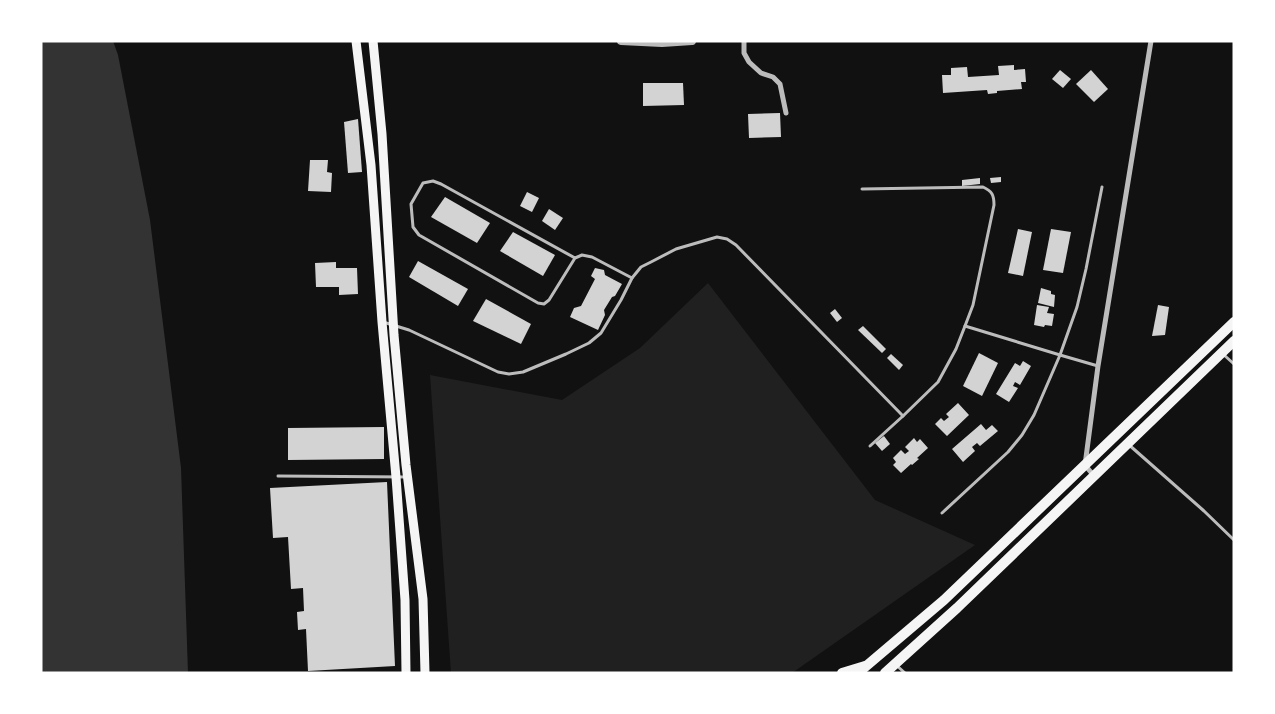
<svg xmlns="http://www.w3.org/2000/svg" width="1275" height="714" viewBox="0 0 1275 714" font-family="Barlow,sans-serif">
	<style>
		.green { fill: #202020 }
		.water { fill: #333 }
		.building { fill: #d3d3d3 }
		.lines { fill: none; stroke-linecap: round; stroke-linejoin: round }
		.service { stroke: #bcbcbc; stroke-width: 3 }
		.minor { stroke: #bcbcbc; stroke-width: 5 }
		.tertiary { stroke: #bcbcbc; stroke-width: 8 }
		.secondary { stroke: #f5f5f5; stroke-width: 9 }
		.primary { stroke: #f5f5f5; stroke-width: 10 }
	</style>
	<rect width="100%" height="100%" fill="#111"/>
	<path class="green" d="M708,283L875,500L975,545L792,673H451L430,375L562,400L640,348Z"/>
	<path class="water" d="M41,41H113L118,55L150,220L181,468L188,673H41Z"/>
	<g class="building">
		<path d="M1014,65V70L1025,69L1026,82H1021L1022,89L997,91V93L988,94L987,90L943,93L942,75H951V68L967,67L968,77L999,75L998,66Z"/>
		<path d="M1060,70L1071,79L1063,88L1052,79Z"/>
		<path d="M1091,70L1108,89L1094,102L1076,84Z"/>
		<path d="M643,83H683L684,105L643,106Z"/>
		<path d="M780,113L781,137L749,138L748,114Z"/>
		<path d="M358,119L362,172L348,173L344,122Z"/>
		<path d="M310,160H328L327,172L332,173L331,192L308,191Z"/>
		<path d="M1001,177V182L991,183L990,178Z"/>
		<path d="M980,178V184L962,186V180Z"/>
		<path d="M527,192L539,198L532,212L520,206Z"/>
		<path d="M445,197L490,223L477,243L431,217Z"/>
		<path d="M549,209L563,218L555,230L542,221Z"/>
		<path d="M1018,229L1032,232L1023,276L1008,273Z"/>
		<path d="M1051,229L1071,232L1063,273L1043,270Z"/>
		<path d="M513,232L555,255L543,276L500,251Z"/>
		<path d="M418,261L468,289L458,306L409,277Z"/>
		<path d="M336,262V268H357L358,294L339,295V287H316L315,263Z"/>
		<path d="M595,268L604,270L605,275L622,284L615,296L612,297L604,310L605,315L598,330L570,317L574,308L581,306L595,279L591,276Z"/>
		<path d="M1041,288L1051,291V294L1055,295L1054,307L1038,303Z"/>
		<path d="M486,299L531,324L521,344L473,321Z"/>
		<path d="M1037,305L1049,307L1047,313L1054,314L1052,326L1045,325L1044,327L1034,325Z"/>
		<path d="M1158,305L1169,307L1165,335L1152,336Z"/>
		<path d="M835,309L842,318L837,322L830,313Z"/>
		<path d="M863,326L886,349L882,353L858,330Z"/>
		<path d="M979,353L998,363L982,396L963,386Z"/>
		<path d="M891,354L903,365L899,370L887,358Z"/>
		<path d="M1023,361L1031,366L1020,385L1015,382L1013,386L1018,388L1009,402L996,394L1015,363L1020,366Z"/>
		<path d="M958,403L969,415L947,436L935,424L941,418L944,421L949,417L946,414Z"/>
		<path d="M981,424L986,430L992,425L998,431L980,446L977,443L972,447L975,451L963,462L952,449Z"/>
		<path d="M384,427V459L288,460V428Z"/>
		<path d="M884,436L890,444L882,451L875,443Z"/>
		<path d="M914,438L917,442L920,439L928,448L917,458L919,459L912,465L911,464L901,473L893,465L896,462L893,458L901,450L905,454L909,451L905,447Z"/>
		<path d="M387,482L395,666L308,671L306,629L298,630L297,612L304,611L303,588L291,589L288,537L273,538L270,488Z"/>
	</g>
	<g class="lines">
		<g class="service">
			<path d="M862,189L983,187C992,191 994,195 994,205L973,305L965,326L1060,355L1098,366"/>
			<path d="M575,258L441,184L433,181L423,183L411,204L413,227L419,235L538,303L544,304L549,300L575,258L582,255L592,257L632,278"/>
			<path d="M383,322L409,330L498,372L509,374L523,372L566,354L589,343L601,333L621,300L632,278L641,267L651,262L676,249L717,237L727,239L736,245L903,416L938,382L956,349L965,326"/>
			<path d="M1224,355L1234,364"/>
			<path d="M1128,444L1204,511L1234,540"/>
			<path d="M870,446L903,416"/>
			<path d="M278,476L407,477"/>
			<path d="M942,513L1008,452L1022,435L1034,415L1060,355L1077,307L1086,269L1102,187"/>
			<path d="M896,665L905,673"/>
		</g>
		<g class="minor">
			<path d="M744,41V53L749,62L761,73L773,77L780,84L786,113"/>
			<path d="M1094,476L1085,465L1098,366L1151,41"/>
		</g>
		<path class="tertiary" d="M621,41L662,43L692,41"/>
		<g class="secondary">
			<path d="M356,41L371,165L382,322L396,477L405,600L406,673"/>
			<path d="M373,41L382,134L394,335L406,465L423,599L425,673"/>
		</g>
		<g class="primary">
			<path d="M842,673L865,666"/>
			<path d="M858,673L944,600L1234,322"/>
			<path d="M885,673L957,608L1234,341"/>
		</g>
	</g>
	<rect width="1275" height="714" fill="none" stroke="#ffffff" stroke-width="85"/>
</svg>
